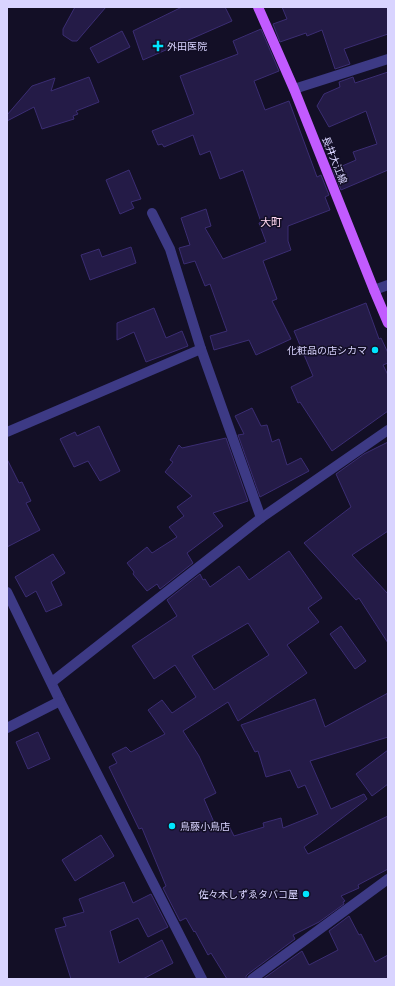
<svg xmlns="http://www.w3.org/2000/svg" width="395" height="986" viewBox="0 0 395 986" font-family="Arial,'Noto Sans JP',sans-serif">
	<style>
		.building { fill: #241b47; stroke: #3b2d73; fill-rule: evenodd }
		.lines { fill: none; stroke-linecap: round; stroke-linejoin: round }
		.lane { stroke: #3d3a85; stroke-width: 10 }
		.street { stroke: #3d3a85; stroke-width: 10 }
		.primary { stroke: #c25bff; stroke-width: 10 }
		.poi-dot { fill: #00e5ff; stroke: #130f26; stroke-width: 1.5 }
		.labels { text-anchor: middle; stroke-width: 3; stroke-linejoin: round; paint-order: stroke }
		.poi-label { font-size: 10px; fill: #d9d4ff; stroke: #130f26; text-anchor: start }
		.street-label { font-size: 10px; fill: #d9d4ff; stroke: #130f26 }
		.neighbourhood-label { font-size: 11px; fill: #ffd6f0; stroke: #130f26 }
	</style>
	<rect width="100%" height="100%" fill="#130f26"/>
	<g class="building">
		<path d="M75,7H106L77,41H72L63,35V29Z"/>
		<path d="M182,7H225L232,21L143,60L133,31Z"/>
		<path d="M282,7H388V34L344,49L350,64L335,69L322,30L307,36L306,33L280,42L273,24L287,19Z"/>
		<path d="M261,29L279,71L254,81L265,110L289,101L317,177L321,175L329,195L325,197L330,210L288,226V241L291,250L265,260L263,261L277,299L272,301L291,339L256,355L249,340L214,350L210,336L227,331L210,284L205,286L195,261L184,264L179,248L190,245L181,218L206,209L211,226L205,228L223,259L266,242L259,223L261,222L243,170L220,179L210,151L200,155L193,135L164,147L162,144L158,145L152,131L194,114L180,76L238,54L233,41Z"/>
		<path d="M122,31L130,47L98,63L90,48Z"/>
		<path d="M388,72V170L341,190L333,170L356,160L353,152L377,144L366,111L329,127L317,106L324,94L340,87L339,82L353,77L355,83Z"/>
		<path d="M89,77L99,102L76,111L78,114L73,116L74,119L42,129L34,107L7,121V115L32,86L55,78L51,91Z"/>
		<path d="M129,170L141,199L131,202L134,208L120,214L106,180Z"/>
		<path d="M131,247L136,263L90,280L81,255L99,249L102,257Z"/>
		<path d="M366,303L379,339L381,338L388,353V363L383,365L388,375V411L332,451L300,402L298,403L291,387L313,376L294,331Z"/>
		<path d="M154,308L166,338L182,331L188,346L146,362L134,332L117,340V323Z"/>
		<path d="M252,408L261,426L267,425L272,442L279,439L287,465L301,458L309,471L260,497L238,435L244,434L235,416Z"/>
		<path d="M99,426L120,471L100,481L88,461L74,467L60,439L75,432L77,436Z"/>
		<path d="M226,438L248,501L213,513L223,526L187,553L193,563L160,589L157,584L147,591L133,574L134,572L127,563L147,547L152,553L177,537L169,527L184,516L177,507L192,496L165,472L173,462L170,460L179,445L182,448Z"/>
		<path d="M388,442V531L352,555L388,594V643L359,598L356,600L304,543L351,507L336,474L364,454Z"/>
		<path d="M7,459L19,483L22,482L31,501L26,503L40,530L7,547Z"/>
		<path d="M289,551L322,598L308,608L319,622L287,645L307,673L238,721L228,702L183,731L199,756L216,793L204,799L216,827L227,822L234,836L264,827L263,823L281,818L283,828L318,814L305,785L298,788L290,770L266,777L258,751L255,752L241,725L315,699L325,727L388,693V737L310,761L331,809L364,794L367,799L304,847L308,854L388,816V869L358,885L359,888L341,896L345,901L343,902L344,904L319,922L293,935L295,939L248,974L246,976V979H227L211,953L208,955L195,931L194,932L186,918L180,921L163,888L166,886L142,828L139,829L109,767L117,763L112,754L126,747L131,752L165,734L148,710L162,700L172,713L196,697L175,665L154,679L132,646L177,616L167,600L200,574L203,580L205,579L210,587L239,566L249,580ZM248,623L269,655L245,670L214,690L192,656Z"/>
		<path d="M53,554L65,573L51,582L62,605L46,612L36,591L26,597L15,577Z"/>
		<path d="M341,626L366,661L355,669L330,634Z"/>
		<path d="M38,732L50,759L28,769L16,742Z"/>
		<path d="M388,750V784L372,796L356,774Z"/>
		<path d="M101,835L114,856L75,881L62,860Z"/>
		<path d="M124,882L133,903L151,894L168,927L148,937L138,918L110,931L119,963L162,940L173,963L143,979H71L55,929L66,926L63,918L84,912L79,899Z"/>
		<path d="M349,916L359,935L361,934L375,962L388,955V979H263L302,951L309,965L338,950L329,931Z"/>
	</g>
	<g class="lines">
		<g class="lane">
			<path d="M152,213L170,249L201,349L261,518"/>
			<path d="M7,432L201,349"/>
		</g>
		<g class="street">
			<path d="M294,89L388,59"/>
			<path d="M374,290L388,285"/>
			<path d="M7,592L60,701L202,979"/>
			<path d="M52,682L261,518L388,430"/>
			<path d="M7,728L60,701"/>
			<path d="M252,979L388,879"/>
		</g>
		<path class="primary" d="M258,7L294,89L374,290L388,323"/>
	</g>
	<g class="poi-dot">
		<path d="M156 40h4v4h4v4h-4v4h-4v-4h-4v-4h4z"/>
		<circle cx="375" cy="350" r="4"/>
		<circle cx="172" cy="826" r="4"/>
		<circle cx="306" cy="894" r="4"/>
	</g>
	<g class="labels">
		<g class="poi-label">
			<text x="167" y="50">外田医院</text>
			<text x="367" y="354" text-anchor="end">化粧品の店シカマ</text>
			<text x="180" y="830">鳥藤小鳥店</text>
			<text x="298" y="898" text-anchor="end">佐々木しずゑタバコ屋</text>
		</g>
		<g class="street-label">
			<text transform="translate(335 160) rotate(68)" y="4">長井大江線</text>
		</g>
		<g class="neighbourhood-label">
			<text x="271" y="226">大町</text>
		</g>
	</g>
	<rect width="395" height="986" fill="none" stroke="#d9d4ff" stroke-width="16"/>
</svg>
